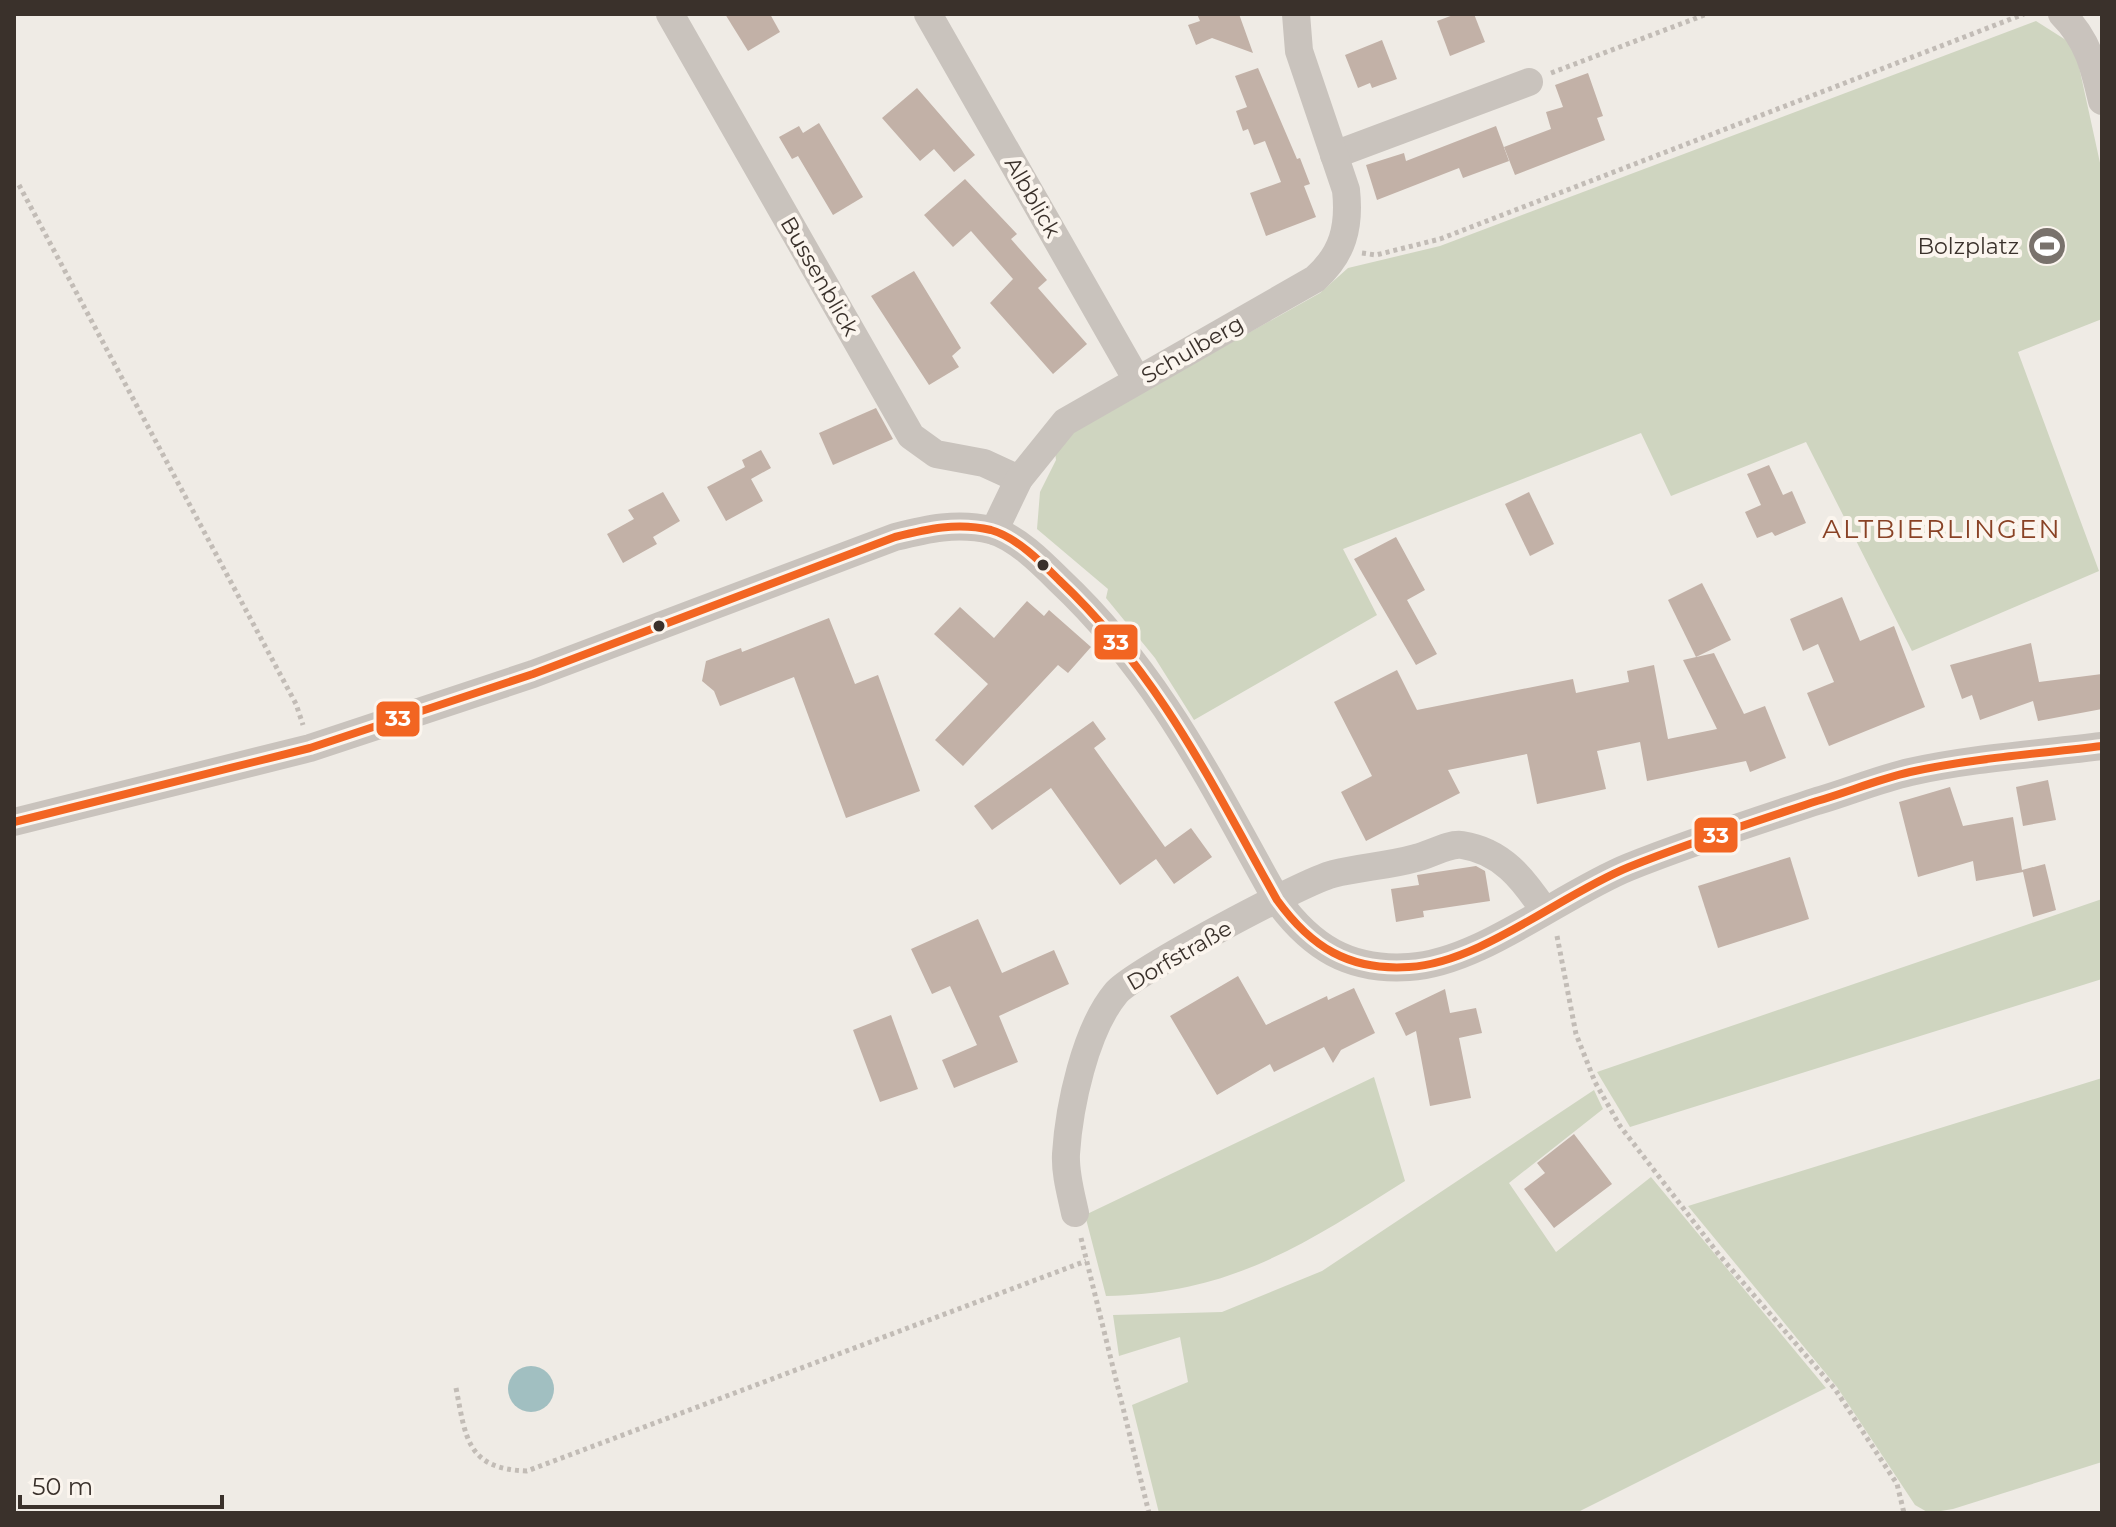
<svg xmlns="http://www.w3.org/2000/svg" width="2116" height="1527" viewBox="0 0 2116 1527" font-family="Montserrat,sans-serif">
	<style>
		.green { fill: #cfd5c0 }
		.water { fill: #a1bfc1 }
		.building { fill: #c2b1a7 }
		.lines { fill: none; stroke-linecap: round; stroke-linejoin: round }
		.path { stroke: #c2bcb6; stroke-width: 5; stroke-dasharray: 4 4; stroke-linecap: butt }
		.minor { stroke: #c9c3bd; stroke-width: 28 }
		.bus-1-casing { stroke: #fbf5ee; stroke-width: 14 }
		.bus-1 { stroke: #f26522; stroke-width: 8 }
		.bus-dot { fill: #3a312b; stroke: #fbf5ee; stroke-width: 3 }
		.labels { text-anchor: middle; stroke-width: 8; stroke-linejoin: round; paint-order: stroke }
		.street-label { font-size: 22px; fill: #3a312b; stroke: #fbf5ee }
		.poi-label { font-size: 22px; fill: #3a312b; stroke: #fbf5ee; text-anchor: end }
		.quarter-label { font-size: 26px; letter-spacing: 2px; fill: #894225; stroke: #fbf5ee }
		.line-badge { stroke: #fbf5ee; stroke-width: 3 }
		.badge-label { font-size: 22px; text-anchor: middle; font-weight: bold; fill: #fff }
	</style>
	<rect width="100%" height="100%" fill="#efebe5"/>
	<g class="green">
		<path d="M2036,21L2069,42L2078,62L2102,172V319L2018,352L2099,571L1912,651L1806,442L1671,496L1641,433L1343,549L1377,615L1194,720L1155,658L1106,598L1108,589L1037,529L1040,492L1056,460L1055,452L1073,431L1320,293L1348,268L1440,246Z"/>
		<path d="M2102,899V979L1630,1127L1597,1072Z"/>
		<path d="M1374,1077L1405,1181C1304,1245 1230,1294 1106,1296L1085,1215Z"/>
		<path d="M2102,1078V1462L1953,1509L1929,1513L1915,1505L1837,1387L1688,1206Z"/>
		<path d="M1594,1090L1603,1109L1509,1183L1556,1252L1651,1177L1826,1388L1576,1513H1159L1132,1405L1188,1382L1180,1337L1119,1356L1113,1315L1222,1312L1322,1271Z"/>
	</g>
	<circle class="water" cx="531" cy="1389" r="23"/>
	<g class="building">
		<path d="M725,14H770L780,32L748,51Z"/>
		<path d="M1197,14H1239L1253,53L1212,38L1196,45L1188,25L1200,21Z"/>
		<path d="M1456,14H1474L1485,42L1450,56L1437,21Z"/>
		<path d="M1382,40L1397,79L1372,88L1370,83L1358,88L1345,55Z"/>
		<path d="M1258,68L1297,159L1300,158L1310,184L1304,186L1316,217L1266,236L1250,193L1281,182L1265,141L1254,145L1248,129L1243,131L1236,111L1247,107L1235,76Z"/>
		<path d="M1588,73L1603,116L1597,118L1605,140L1515,175L1504,147L1551,129L1546,112L1563,107L1555,85Z"/>
		<path d="M917,88L975,155L954,172L934,149L920,161L882,118Z"/>
		<path d="M819,123L863,197L833,215L798,156L792,159L779,137L799,126L803,133Z"/>
		<path d="M1496,126L1509,161L1463,178L1459,168L1377,200L1366,165L1404,153L1406,161Z"/>
		<path d="M965,179L1017,234L1011,239L1047,280L1038,288L1087,344L1053,374L990,303L1013,279L971,231L953,247L924,215Z"/>
		<path d="M914,271L961,348L952,356L959,367L929,385L871,296Z"/>
		<path d="M876,408L893,439L833,465L819,433Z"/>
		<path d="M761,450L771,468L751,479L763,501L726,521L707,487L745,467L742,460Z"/>
		<path d="M1769,465L1783,495L1792,491L1806,523L1775,536L1772,532L1757,538L1745,512L1761,505L1747,474Z"/>
		<path d="M663,492L680,521L653,537L657,544L623,563L607,534L634,519L628,510Z"/>
		<path d="M1529,492L1554,544L1530,556L1505,504Z"/>
		<path d="M1396,537L1425,590L1407,600L1437,654L1416,665L1354,559Z"/>
		<path d="M1702,583L1731,640L1696,657L1668,600Z"/>
		<path d="M1842,597L1860,641L1894,626L1925,707L1829,746L1807,693L1834,682L1818,644L1803,651L1790,619Z"/>
		<path d="M1027,601L1044,616L1049,610L1091,647L1068,673L1058,665L963,766L935,740L988,684L934,634L960,607L994,638Z"/>
		<path d="M829,618L855,684L878,675L920,791L846,818L794,677L720,706L714,691L702,681L706,661L741,648L742,652Z"/>
		<path d="M2031,643L2039,682L2102,674V709L2038,721L2033,701L1980,720L1972,695L1962,699L1950,665Z"/>
		<path d="M1714,653L1744,714L1765,706L1786,758L1750,772L1746,761L1647,781L1640,742L1597,751L1606,789L1537,804L1527,754L1448,770L1460,793L1366,841L1341,792L1372,776L1334,702L1397,670L1417,710L1573,679L1576,693L1629,682L1627,671L1654,665L1668,739L1717,729L1683,660Z"/>
		<path d="M1093,721L1106,739L1094,748L1165,847L1191,828L1212,857L1174,884L1156,859L1120,885L1051,788L992,830L974,806Z"/>
		<path d="M2048,780L2056,820L2023,826L2016,787Z"/>
		<path d="M1950,787L1963,826L2013,817L2022,870L2045,864L2056,910L2033,917L2023,872L1976,881L1973,861L1918,877L1899,802Z"/>
		<path d="M1790,857L1809,919L1718,948L1698,886Z"/>
		<path d="M1476,866L1485,871L1490,901L1423,911L1424,917L1396,922L1391,889L1419,885L1417,875Z"/>
		<path d="M978,919L1002,973L1054,950L1069,984L999,1016L1018,1062L954,1088L942,1060L977,1045L950,986L932,994L911,949Z"/>
		<path d="M1238,976L1266,1025L1327,996L1328,1000L1354,988L1375,1033L1341,1050L1333,1063L1324,1047L1274,1072L1270,1064L1217,1095L1170,1016Z"/>
		<path d="M1445,989L1450,1013L1476,1008L1482,1033L1459,1038L1471,1098L1430,1106L1416,1031L1406,1036L1395,1013Z"/>
		<path d="M891,1015L918,1089L880,1102L853,1030Z"/>
		<path d="M1574,1134L1612,1184L1554,1228L1524,1189L1545,1173L1537,1163Z"/>
	</g>
	<g class="lines">
		<g class="path">
			<path d="M1551,73L1707,14"/>
			<path d="M19,185L296,704L303,725"/>
			<path d="M1362,253L1376,255L1440,239L2024,14"/>
			<path d="M1557,936L1576,1034L1595,1082L1620,1126L1720,1256L1835,1389L1897,1484L1904,1513"/>
			<path d="M1081,1238L1149,1513"/>
			<path d="M456,1388C466,1439 467,1469 527,1471L1086,1261"/>
		</g>
		<g class="minor">
			<path d="M670,14L911,436L936,454L984,463L1019,479"/>
			<path d="M928,14L1137,380"/>
			<path d="M2062,14C2088,40 2094,66 2102,101"/>
			<path d="M1334,155L1529,82"/>
			<path d="M994,531L1019,479L1065,422L1315,279C1343,254 1350,227 1346,190L1299,51L1296,14"/>
			<path d="M14,822L310,748L533,674L895,537C927,529 957,522 991,530C1016,537 1041,562 1059,580C1160,675 1210,781 1277,900C1311,947 1349,971 1409,967C1480,963 1562,894 1629,867C1691,842 1754,822 1817,801C1848,792 1879,779 1910,772C1973,758 2038,754 2102,746"/>
			<path d="M1075,1213C1071,1194 1065,1174 1066,1154C1069,1107 1085,1030 1116,993C1132,973 1304,881 1333,874C1360,867 1388,866 1416,858C1429,855 1449,843 1462,845C1502,851 1523,879 1544,910"/>
		</g>
		<g class="bus-1-casing">
			<path id="bus-1" d="M14,822L310,748L533,674L895,537C927,529 957,522 991,530C1016,537 1041,562 1059,580C1160,675 1210,781 1277,900C1311,947 1349,971 1409,967C1480,963 1562,894 1629,867C1691,842 1754,822 1817,801C1848,792 1879,779 1910,772C1973,758 2038,754 2102,746"/>
		</g>
		<use href="#bus-1" class="bus-1"/>
	</g>
	<defs>
		<g id="stadium-disc" transform="scale(2)"><circle r="9.5" fill="#79726c" stroke="#fbf5ee"/><path d="M0-5a6.5 5 0 1 0 0 10a6.5 5 0 1 0 0-10ZM-3.5-1.8h7v3.6h-7Z" fill="#fff"/></g>
	</defs>
	<g fill-rule="evenodd">
		<use href="#stadium-disc" x="2047" y="246"/>
	</g>
	<g class="bus-dot">
		<circle cx="1043" cy="565" r="7"/>
		<circle cx="659" cy="626" r="7"/>
	</g>
	<g class="labels">
		<g class="street-label">
			<text transform="translate(1033 197) rotate(60)" y="8">Albblick</text>
			<text transform="translate(820 276) rotate(60)" y="8">Bussenblick</text>
			<text transform="translate(1192 349) rotate(-30)" y="8">Schulberg</text>
			<text transform="translate(1179 955) rotate(-30)" y="8">Dorfstraße</text>
		</g>
		<g class="poi-label">
			<text x="2019" y="254">Bolzplatz</text>
		</g>
		<g class="quarter-label">
			<text x="1942" y="538">ALTBIERLINGEN</text>
		</g>
	</g>
	<g class="line-badge">
		<rect x="1093" y="623" width="46" height="38" rx="8" fill="#f26522"/>
		<rect x="375" y="700" width="46" height="38" rx="8" fill="#f26522"/>
		<rect x="1693" y="816" width="46" height="38" rx="8" fill="#f26522"/>
	</g>
	<g class="badge-label">
		<text x="1116" y="650">33</text>
		<text x="398" y="726">33</text>
		<text x="1716" y="843">33</text>
	</g>
	<rect width="2116" height="1527" fill="none" stroke="#3a312b" stroke-width="32"/>
	<path d="M20 1495v12h202v-12" fill="none" stroke="#3a312b" stroke-width="4"/>
	<text x="32" y="1495" font-size="24" fill="#3a312b" stroke="#fbf5ee" stroke-width="6" paint-order="stroke">50 m</text>
</svg>
